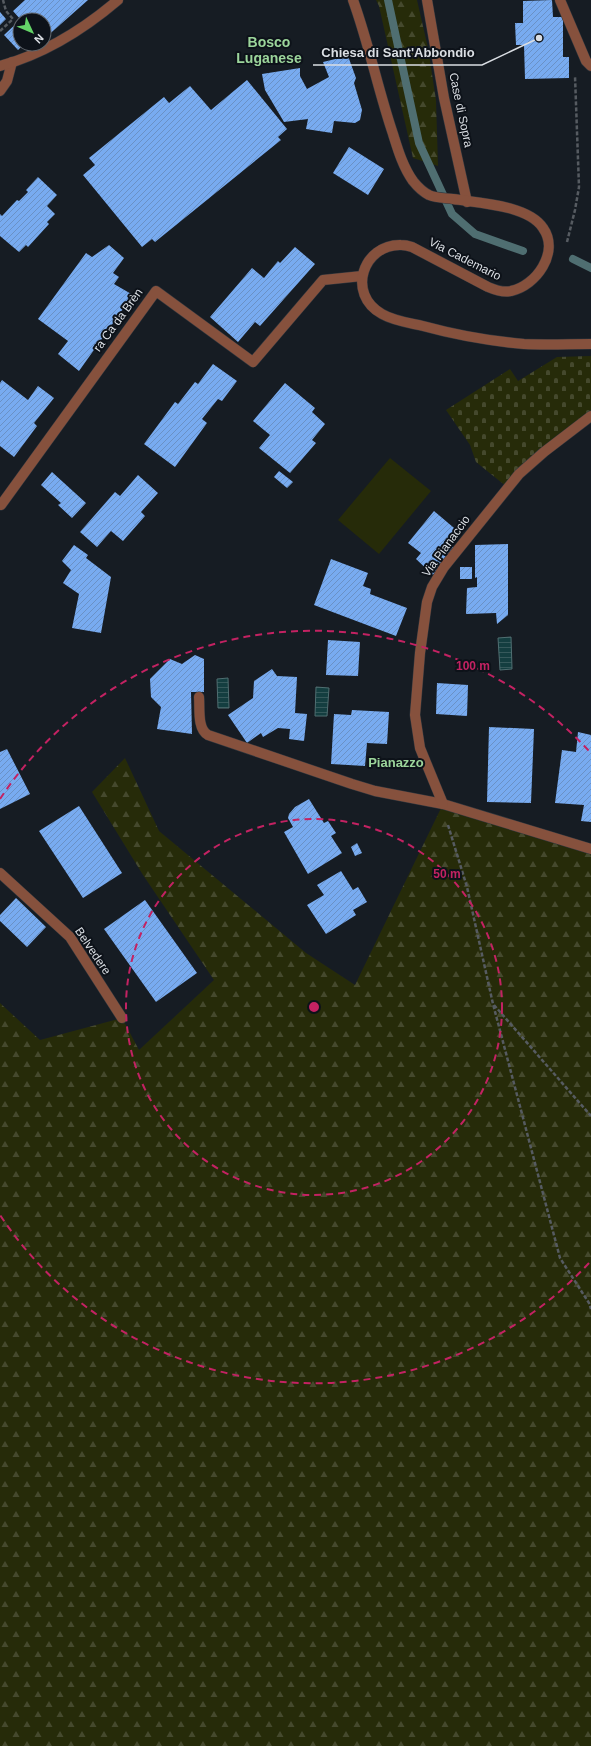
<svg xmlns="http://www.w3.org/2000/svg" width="591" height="1746" viewBox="0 0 591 1746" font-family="Helvetica,sans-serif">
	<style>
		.grass { fill: #262b09 }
		.forest { fill: url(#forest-firs) }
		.cemetery { fill: url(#cemetery-stones) }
		.water { fill: url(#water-rules); stroke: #4f6e71 }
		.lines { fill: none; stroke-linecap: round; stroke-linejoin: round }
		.stream { stroke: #4f6e71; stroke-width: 8 }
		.building { fill: url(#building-hatch) }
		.service-casing { stroke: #31373e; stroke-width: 11 }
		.minor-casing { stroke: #31373e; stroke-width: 11 }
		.tertiary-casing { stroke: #31373e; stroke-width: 11 }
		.path { stroke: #565b61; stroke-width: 2.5; stroke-dasharray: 4 2; stroke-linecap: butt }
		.service { stroke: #86513d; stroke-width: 10 }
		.minor { stroke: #86513d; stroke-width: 10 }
		.tertiary { stroke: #86513d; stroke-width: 10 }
		.ring { fill: none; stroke: #c32262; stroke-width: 2; stroke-dasharray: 7 5 }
		.labels { text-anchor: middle; stroke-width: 4; stroke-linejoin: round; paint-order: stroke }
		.street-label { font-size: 12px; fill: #dadee3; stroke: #0d1219 }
		.neighbourhood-label { font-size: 13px; font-weight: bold; fill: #9cd59b; stroke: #0d1219 }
		.quarter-label { font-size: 14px; font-weight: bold; fill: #9cd59b; stroke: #0d1219 }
		.centre { fill: #c32262; stroke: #0d1219; stroke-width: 2 }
		.ring-label { font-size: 12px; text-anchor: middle; font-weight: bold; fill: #c32262; stroke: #0d1219; stroke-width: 4; stroke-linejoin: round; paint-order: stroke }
		.leader { fill: none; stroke: #dadee3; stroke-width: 1.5 }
		.callout-dot { fill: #dadee3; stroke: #0d1219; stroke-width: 1.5 }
		.callout-label { font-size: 13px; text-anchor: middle; font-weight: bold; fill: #dadee3; stroke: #0d1219; stroke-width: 4; stroke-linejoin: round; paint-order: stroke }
	</style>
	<defs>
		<pattern id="forest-firs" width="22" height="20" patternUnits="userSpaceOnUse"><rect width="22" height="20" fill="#262b09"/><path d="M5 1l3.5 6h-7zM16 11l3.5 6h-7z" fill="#45492d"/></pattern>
		<pattern id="cemetery-stones" width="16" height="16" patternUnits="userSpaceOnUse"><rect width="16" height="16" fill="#262b09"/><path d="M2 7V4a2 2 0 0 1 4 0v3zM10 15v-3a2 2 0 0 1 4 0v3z" fill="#45492d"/></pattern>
		<pattern id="water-rules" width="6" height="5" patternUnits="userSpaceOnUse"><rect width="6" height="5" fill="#143e40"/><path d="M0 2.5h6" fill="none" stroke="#36595b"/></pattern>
		<pattern id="building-hatch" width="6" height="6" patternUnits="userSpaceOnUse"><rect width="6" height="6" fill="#78abf0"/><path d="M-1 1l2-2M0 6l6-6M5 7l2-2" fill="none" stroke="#6a91c5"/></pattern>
	</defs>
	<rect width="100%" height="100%" fill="#161c23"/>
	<path class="grass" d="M390,458L431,491L379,554L338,520Z"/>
	<g class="forest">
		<path d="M376,0H417L428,48L436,100L438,166L413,158L379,6Z"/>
		<path d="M125,758L159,831L306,953L355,985L443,804L591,849V1746H0V1003L40,1040L122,1018L139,1050L214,980L143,875L92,792Z"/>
	</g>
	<path class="cemetery" d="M591,356V416L507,487L476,462L470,445L446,410L510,369L518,381L557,357Z"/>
	<g class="water">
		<path d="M511,637L512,669L500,670L498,638Z"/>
		<path d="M228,678L229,708H218L217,679Z"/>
		<path d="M316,687L329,688L327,716H315Z"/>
	</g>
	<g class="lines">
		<g class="stream">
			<path d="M388,0L419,143L452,214L475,234L523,251"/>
			<path d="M573,259L591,268"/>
		</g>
	</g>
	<g class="building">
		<path d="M25,0H88L44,39V20H21L13,11Z"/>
		<path d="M552,0L553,17H563V57H569V78L525,79L524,45H516L515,23H523V1Z"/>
		<path d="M0,12L6,19L0,25Z"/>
		<path d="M20,20V44H24L18,50L4,35Z"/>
		<path d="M348,56L356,78L354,83L362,110L360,120L355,123L334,121L332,133L306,129L308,119L284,122L265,90L262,74L300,68V76L307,89L329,77L323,62Z"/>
		<path d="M247,80L287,129L278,137L281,140L155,242L152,239L142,247L83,175L95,165L89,158L164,97L169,103L190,86L211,110Z"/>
		<path d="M349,147L384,169L368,195L333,173Z"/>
		<path d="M38,177L57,195L47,206L55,214L47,222L49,224L28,247L26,245L19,252L0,236V214L2,216L17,200L19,201L28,192L26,190Z"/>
		<path d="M109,245L124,258L113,273L119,277L114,284L133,295L79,371L58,354L68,341L38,319L86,253L92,257Z"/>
		<path d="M295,247L315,264L260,326L255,322L238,342L210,317L252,268L264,278L278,261L280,263Z"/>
		<path d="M213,364L237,381L222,401L218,399L202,419L207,423L175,467L144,444L175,402L178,404L195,382L198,384Z"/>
		<path d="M2,380L28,400L38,386L54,398L34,423L37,426L14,457L0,446V383Z"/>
		<path d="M285,383L315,408L312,412L325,424L312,440L316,443L290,473L259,448L270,435L253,421Z"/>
		<path d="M279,471L293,482L287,488L274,477Z"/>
		<path d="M52,472L86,503L72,518L58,505L61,503L41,485Z"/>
		<path d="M138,475L158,493L141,512L145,516L123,541L111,531L97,547L80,532L115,492L120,496Z"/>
		<path d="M434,511L460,533L451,545L456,549L433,575L416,559L421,553L408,543Z"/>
		<path d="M508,544V615L497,624L496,613L466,614L467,588L477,587V577L475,578V545Z"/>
		<path d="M74,545L88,555L86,558L111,577L101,633L72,628L79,594L63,583L71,570L62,561Z"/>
		<path d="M331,559L368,573L363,586L371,589L370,594L407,608L396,636L314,605Z"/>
		<rect x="460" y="567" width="12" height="12"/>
		<path d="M328,640L360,642L358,676L326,675Z"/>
		<path d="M195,655L204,659V692H191L192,734L157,729L161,707L151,697L150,679L170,659L182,664Z"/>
		<path d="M272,669L277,676L297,677L295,713L307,714L304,741L289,739L290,729L278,728L263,737L261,733L247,743L228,715L253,698L254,681Z"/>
		<path d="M437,683L468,685L467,716L436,714Z"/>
		<path d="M352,710L389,712L387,744L367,743L365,766L331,764L334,714L351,715Z"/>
		<path d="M489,727L534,729L531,803L487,802Z"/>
		<path d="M578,732L591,735V822L581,821L584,805L555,803L562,750L576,752Z"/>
		<path d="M7,749L30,794L0,809V752Z"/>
		<path d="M309,799L324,823L328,821L336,833L331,836L342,853L308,874L284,832L293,827L288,818L289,814L295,807Z"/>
		<path d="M79,806L122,873L83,898L39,831Z"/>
		<path d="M357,843L362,853L355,856L351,847Z"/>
		<path d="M341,871L353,890L358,887L367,902L353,910L356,915L326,934L307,905L324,895L317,885Z"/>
		<path d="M16,898L46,927L27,947L0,921V915Z"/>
		<path d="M145,900L197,973L156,1002L104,929Z"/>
	</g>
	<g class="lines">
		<g class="service-casing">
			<g id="service">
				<path d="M0,91L7,81L12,62"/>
				<path d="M199,697C200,708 197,729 208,735L352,784L375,791L443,804L591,849"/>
				<path d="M0,873L70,937L122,1018"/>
			</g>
		</g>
		<g class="minor-casing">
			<g id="minor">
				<path d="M427,0L444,98L467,202"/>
				<path d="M560,0L586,61L591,66"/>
				<path d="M1,505L156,291L253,362L323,280L362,276"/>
				<path d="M443,804L420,748L415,715L420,653L427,602L432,587L444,567L519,474L544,452L591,416"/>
			</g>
		</g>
		<g class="tertiary-casing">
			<g id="tertiary">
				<path d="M353,0C369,44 378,90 393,134C398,150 403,167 413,181C417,186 423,192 429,195C436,198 445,198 453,199C478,203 528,205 543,228C560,252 536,286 511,291C503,293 495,290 488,287L412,247C409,246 404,245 401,245C363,244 346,294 382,314C394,321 410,323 423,326C456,335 490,341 524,344C546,345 569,344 591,344"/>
				<path d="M0,66C44,54 84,29 118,0"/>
			</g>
		</g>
		<g class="path">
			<path d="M0,31L13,19L6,11L3,0"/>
			<path d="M567,242L575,210L579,187L575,76"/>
			<path d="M448,825L467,887L493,1004L560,1258L589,1303L591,1309"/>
			<path d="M494,1005L591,1116"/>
		</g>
		<use href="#service" class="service"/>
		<use href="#minor" class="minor"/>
		<use href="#tertiary" class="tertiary"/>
	</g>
	<g class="ring">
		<circle cx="314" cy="1007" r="188"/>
		<path d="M589 1263A376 376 0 0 1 0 1215M0 799A376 376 0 0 1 589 751"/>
	</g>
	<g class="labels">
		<g class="street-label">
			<text transform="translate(461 110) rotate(78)" y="4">Case di Sopra</text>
			<text transform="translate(465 259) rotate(27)" y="4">Via Cademario</text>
			<text transform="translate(118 320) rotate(-54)" y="4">ra Ca da Brèn</text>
			<text transform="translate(446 546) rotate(-54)" y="4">Via Pianaccio</text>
			<text transform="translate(93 951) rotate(56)" y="4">Belvedere</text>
		</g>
		<g class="neighbourhood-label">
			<text x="396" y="767">Pianazzo</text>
		</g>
		<g class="quarter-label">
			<text x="269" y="47">Bosco<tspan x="269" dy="16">Luganese</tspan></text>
		</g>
	</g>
	<circle cx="314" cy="1007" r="6" class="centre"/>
	<g class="ring-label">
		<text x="473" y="670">100 m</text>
		<text x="447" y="878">50 m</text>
	</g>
	<path class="leader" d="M539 38L482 65H313"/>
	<circle class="callout-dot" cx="539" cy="38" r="4"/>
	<g class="callout-label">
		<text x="398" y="57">Chiesa di Sant'Abbondio</text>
	</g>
	<g transform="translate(32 32) rotate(134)"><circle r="19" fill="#0d1219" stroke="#5f646a"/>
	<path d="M0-3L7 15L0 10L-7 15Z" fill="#64d468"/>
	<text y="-6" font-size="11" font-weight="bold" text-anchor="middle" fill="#dadee3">N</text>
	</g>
</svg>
